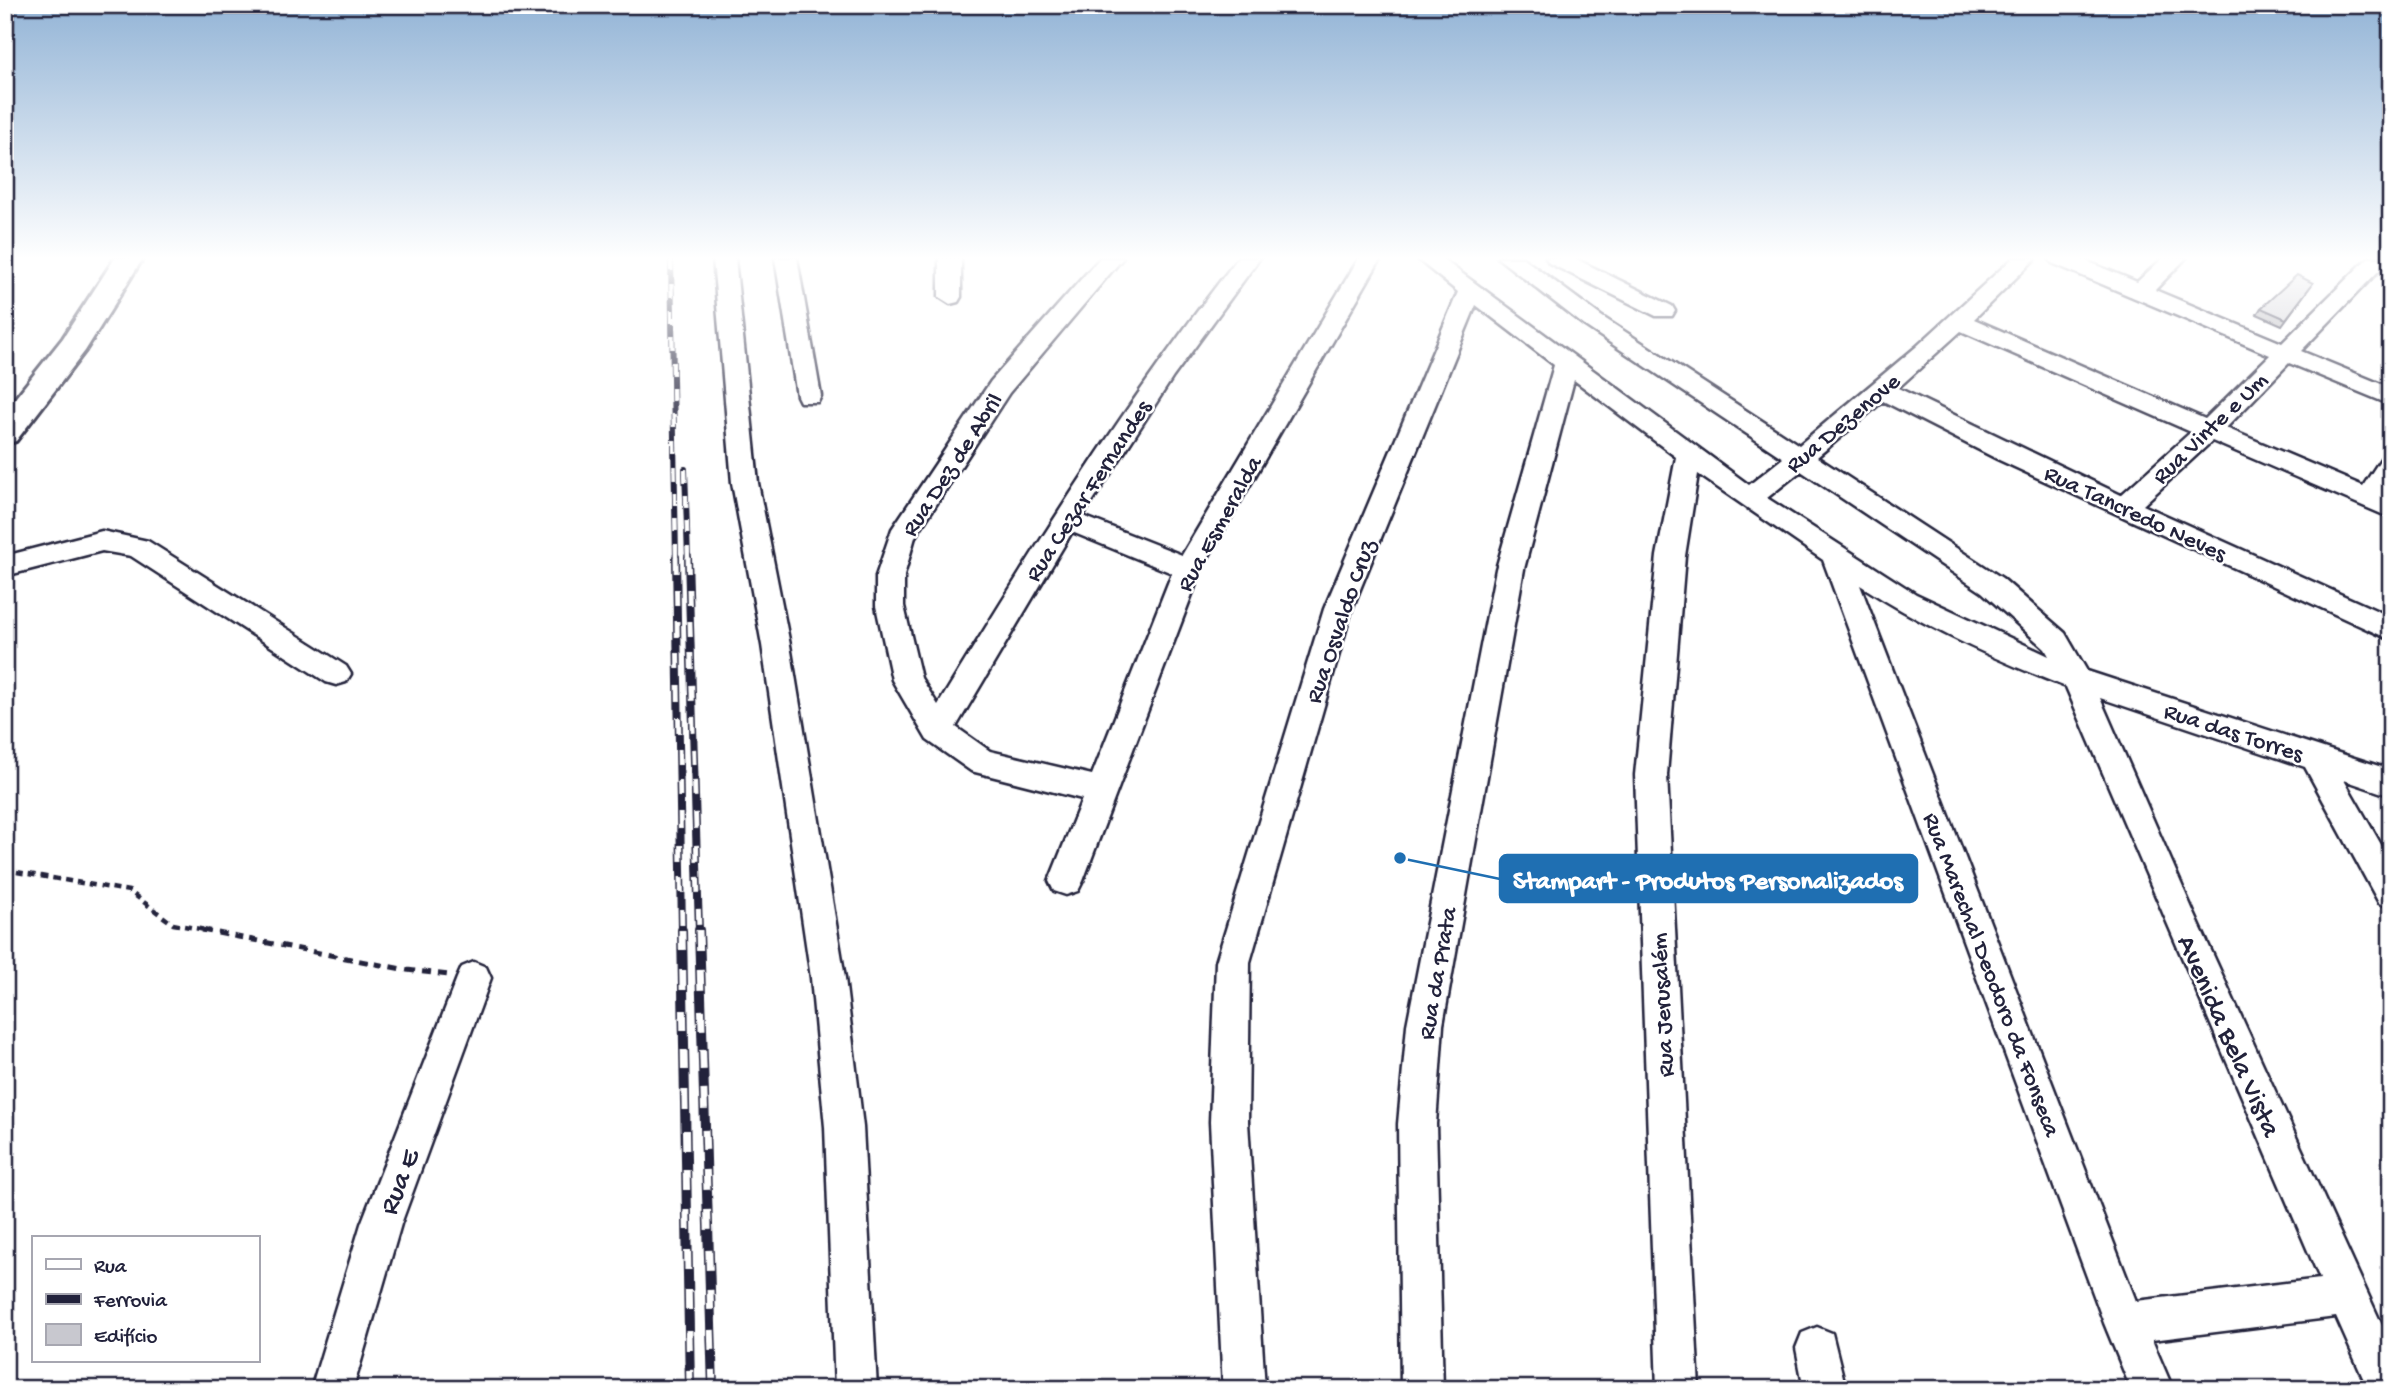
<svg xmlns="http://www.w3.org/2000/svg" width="2396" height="1394" viewBox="0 0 2396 1394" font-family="'Gochi Hand',sans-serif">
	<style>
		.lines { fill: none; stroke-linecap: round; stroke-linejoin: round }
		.minor-casing { stroke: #22223b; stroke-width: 5 }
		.highway-casing { stroke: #22223b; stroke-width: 6 }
		.path-far1 { stroke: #22223b; stroke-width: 4.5; stroke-dasharray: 7 5; stroke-linecap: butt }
		.path { stroke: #22223b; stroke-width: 5; stroke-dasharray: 9 7; stroke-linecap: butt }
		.minor { fill: #fff; fill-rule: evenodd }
		.highway { fill: #fff; fill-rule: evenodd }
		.rail-far2-casing { stroke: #22223b; stroke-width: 6 }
		.rail-far1-casing { stroke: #22223b; stroke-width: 8 }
		.rail-casing { stroke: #22223b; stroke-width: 10 }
		.rail-far2 { stroke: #fff; stroke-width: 4.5; stroke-dasharray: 13; stroke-linecap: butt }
		.rail-far1 { stroke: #fff; stroke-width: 5; stroke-dasharray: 16; stroke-linecap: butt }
		.rail { stroke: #fff; stroke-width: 7; stroke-dasharray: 20; stroke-linecap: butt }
		.wall { fill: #acacb2; stroke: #22223b; stroke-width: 2 }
		.building { fill: #c8c8cf; stroke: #22223b; stroke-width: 2 }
		.labels { text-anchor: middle; stroke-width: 5; stroke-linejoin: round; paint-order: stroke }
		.street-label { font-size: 24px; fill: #22223b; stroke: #fff }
		.near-street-label { font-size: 28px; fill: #22223b; stroke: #fff }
		.leader { fill: none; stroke: #1f6fb2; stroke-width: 2.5 }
		.callout-dot { fill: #1f6fb2; stroke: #fff; stroke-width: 2.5 }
		.callout { fill: #1f6fb2; stroke: #1f6fb2; stroke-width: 2.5 }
		.callout-label { font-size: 26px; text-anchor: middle; font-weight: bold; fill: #fff }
	</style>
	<rect width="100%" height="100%" fill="#fff"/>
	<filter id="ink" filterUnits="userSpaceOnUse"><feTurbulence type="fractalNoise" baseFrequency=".0143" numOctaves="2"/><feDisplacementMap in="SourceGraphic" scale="14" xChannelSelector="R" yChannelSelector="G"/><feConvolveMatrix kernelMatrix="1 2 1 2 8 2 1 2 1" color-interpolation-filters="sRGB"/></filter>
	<g filter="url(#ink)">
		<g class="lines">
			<g class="minor-casing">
				<g id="minor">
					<path d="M713,258H735L758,483L790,645L845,978L863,1127L877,1389H835L825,1127L811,978L762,645L732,483Z"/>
					<path d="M775,258H797L821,396L818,402H800L797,396Z"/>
					<path d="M939,258H961V297L958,302L950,304L939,297Z"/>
					<path d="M1100,258H1123L1009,393L915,537L904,576V606L921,678L938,705C1032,551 1126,401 1238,258H1260L1173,377L1083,516L1182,555L1359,258H1381L1202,568L1083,881L1078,891L1066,895L1054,891L1049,881L1082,799L971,771L927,740L892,680L876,606V576L892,529L991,381ZM1072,532L1172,573L1092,775L990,751L956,727Z"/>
					<path d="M1416,258H1441L1749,485L1783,458L1585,326L1498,258H1523L1601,316L1799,445L1916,347L2013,258H2036L1974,319L2205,419L2270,355L2052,263L2049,258H2079L2137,282L2163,258H2186L2155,290L2282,343L2368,258H2391L2301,351L2391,388V405L2289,363L2226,428L2363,486L2382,457L2391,454V484L2384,495L2391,498V518L2212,441L2143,505L2391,617V640L1997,459L1883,401L1817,457L2002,578L2065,633L2087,671L2391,770V796L2344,780L2391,862V908L2379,903L2305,767L2100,698L2194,913L2391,1345V1389H2368L2336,1317L2152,1340L2173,1389H2131L2104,1323L1823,560L1698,474L1685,556L1667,775L1699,1389H1657L1635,775L1657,556L1676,457L1574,380L1524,569L1443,1025L1436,1124L1443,1389H1401L1398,1124L1407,1025L1496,569L1554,365L1476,305L1352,609L1250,962L1248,1122L1265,1389H1223L1210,1122L1216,962L1324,609L1458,292ZM1961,331L2191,432L2121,495L1898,388ZM1801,471L1982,592L2045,649L2049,656L1916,594L1767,498ZM1860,585C1924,627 1994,659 2066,687L2320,1279L2136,1301Z"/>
					<path d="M1546,258H1574L1672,306L1675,311L1672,316H1656L1549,263Z"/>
					<path d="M102,531L148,541L346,666L351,674L346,682L336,685L326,682L131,556L102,551L5,576V556Z"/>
					<path d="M474,962L486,967L491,978L401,1224L353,1389H311L361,1224L457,978L462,967Z"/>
					<path d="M1817,1327L1832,1333L1846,1389H1804L1796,1348L1802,1333Z"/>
				</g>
			</g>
			<g class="highway-casing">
				<path id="highway" d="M115,258H143L85,351L16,441L5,444V411L63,338Z"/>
			</g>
			<path class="path-far1" d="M5,870L129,891L173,924L211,931"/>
			<path class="path" d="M202,930L407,970L449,975"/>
			<use href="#minor" class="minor"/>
			<use href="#highway" class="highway"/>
			<g class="rail-far2-casing">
				<g id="rail-far2">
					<path d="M671,258L676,559"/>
					<path d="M685,469L688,559"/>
				</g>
			</g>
			<g class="rail-far1-casing">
				<g id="rail-far1">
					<path d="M676,557L682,931"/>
					<path d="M688,557L699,931"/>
				</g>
			</g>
			<g class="rail-casing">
				<g id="rail">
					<path d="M682,930L690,1389"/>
					<path d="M699,930L713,1389"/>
				</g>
			</g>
			<use href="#rail-far2" class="rail-far2"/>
			<use href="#rail-far1" class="rail-far1"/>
			<use href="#rail" class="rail"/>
		</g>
		<path class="wall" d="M2313,283L2282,325L2257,314L2261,308Z"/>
		<path class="building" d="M2297,275L2313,283L2286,319L2261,308Z"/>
	</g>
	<linearGradient id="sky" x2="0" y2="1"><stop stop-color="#93b4d6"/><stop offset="0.57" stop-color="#fff"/><stop offset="1" stop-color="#fff" stop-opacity="0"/></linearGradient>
	<rect width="2396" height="453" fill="url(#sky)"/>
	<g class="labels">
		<g class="street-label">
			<text transform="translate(1842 422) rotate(-40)" y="8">Rua Dezenove</text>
			<text transform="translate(2209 427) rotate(-44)" y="8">Rua Vinte e Um</text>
			<text transform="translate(951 464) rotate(-57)" y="8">Rua Dez de Abril</text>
			<text transform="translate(1087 490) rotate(-57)" y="8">Rua Cezar Fernandes</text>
			<text transform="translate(2136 512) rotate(25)" y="8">Rua Tancredo Neves</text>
			<text transform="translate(1218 523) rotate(-61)" y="8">Rua Esmeralda</text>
			<text transform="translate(1339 621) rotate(-71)" y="8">Rua Osvaldo Cruz</text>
			<text transform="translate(2234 731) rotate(18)" y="8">Rua das Torres</text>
			<text transform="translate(1436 973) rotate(-80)" y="8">Rua da Prata</text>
			<text transform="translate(1993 974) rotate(69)" y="8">Rua Marechal Deodoro da Fonseca</text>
			<text transform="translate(1661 1005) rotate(-93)" y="8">Rua Jerusalém</text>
		</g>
		<g class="near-street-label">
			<text transform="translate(2231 1035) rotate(66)" y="10">Avenida Bela Vista</text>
			<text transform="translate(397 1181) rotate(-69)" y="10">Rua E</text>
		</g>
	</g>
	<path class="leader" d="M1400 858L1500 879"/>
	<circle class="callout-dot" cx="1400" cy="858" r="7"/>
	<rect class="callout" x="1500" y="855" width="417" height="47" rx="7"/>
	<g class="callout-label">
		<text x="1708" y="888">Stampart - Produtos Personalizados</text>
	</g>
	<rect width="2396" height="1394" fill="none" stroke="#fff" stroke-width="28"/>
	<rect x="14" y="14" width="2368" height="1366" fill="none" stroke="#22223b" stroke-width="2.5" filter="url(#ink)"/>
	<rect x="32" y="1236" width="228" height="126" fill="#ffffff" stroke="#a7a7b1" stroke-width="2"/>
	<rect x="46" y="1259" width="35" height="10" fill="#ffffff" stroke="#a7a7b1" stroke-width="2"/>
	<text x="94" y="1272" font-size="21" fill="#22223b">Rua</text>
	<rect x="46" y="1294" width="35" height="10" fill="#22223b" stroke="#a7a7b1" stroke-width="2"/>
	<text x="94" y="1306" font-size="21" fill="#22223b">Ferrovia</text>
	<rect x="46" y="1324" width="35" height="21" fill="#c8c8cf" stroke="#a7a7b1" stroke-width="2"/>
	<text x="94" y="1342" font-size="21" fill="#22223b">Edifício</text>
</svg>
